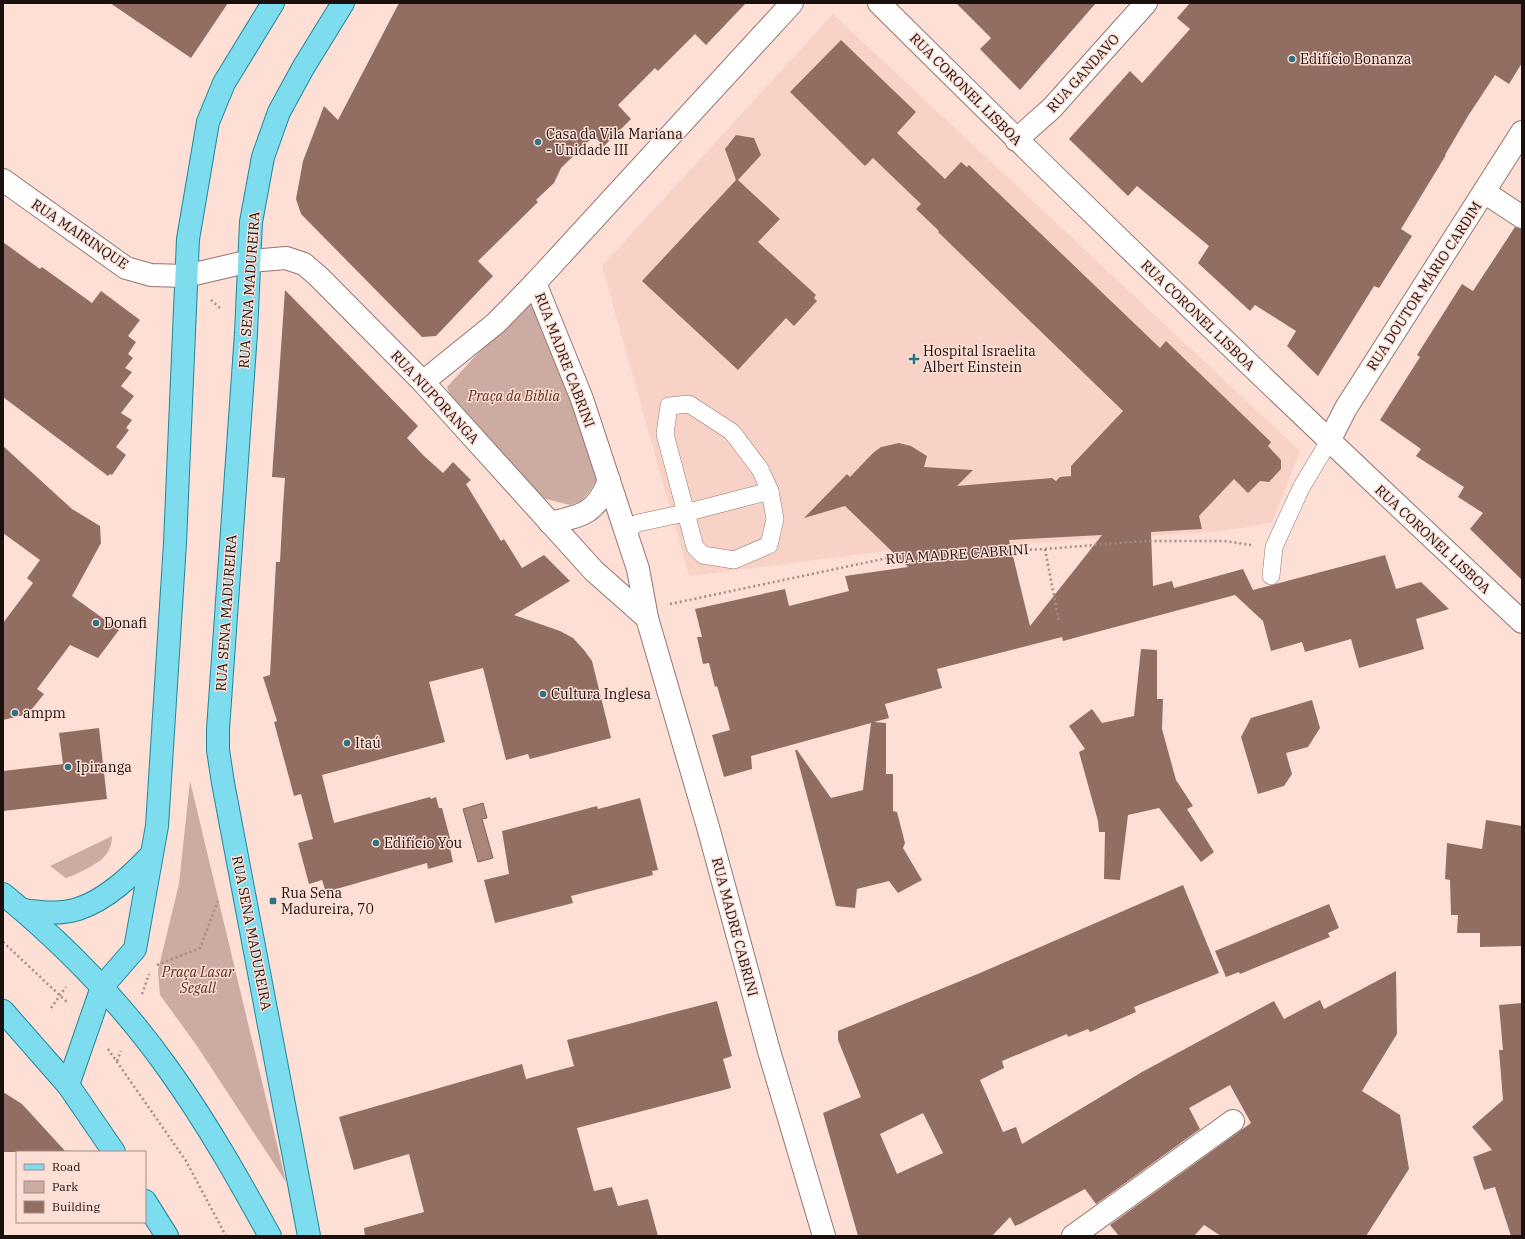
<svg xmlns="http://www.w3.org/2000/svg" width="1525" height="1239" viewBox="0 0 1525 1239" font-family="'IBM Plex Serif',serif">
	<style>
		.built { fill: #f9d2c7 }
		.green { fill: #cbaba2 }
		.water { fill: #aa857a; stroke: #7f6259 }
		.building { fill: #916d62; fill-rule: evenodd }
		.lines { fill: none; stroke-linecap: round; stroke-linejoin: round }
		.lane-casing { stroke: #92766e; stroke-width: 18 }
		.street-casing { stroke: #92766e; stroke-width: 24 }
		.primary-casing { stroke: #228699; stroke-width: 24 }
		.path { stroke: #a28c85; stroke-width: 2.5; stroke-dasharray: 2 3; stroke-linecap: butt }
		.lane { stroke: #fff; stroke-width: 17 }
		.street { stroke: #fff; stroke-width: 22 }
		.primary { stroke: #7dddef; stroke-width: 22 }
		.poi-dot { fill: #2e7382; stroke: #fedfd6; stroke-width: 1.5 }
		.labels { text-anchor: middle; stroke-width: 3; stroke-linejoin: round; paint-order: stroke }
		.poi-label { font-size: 14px; fill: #1a100d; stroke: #fedfd6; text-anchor: start }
		.street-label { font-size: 14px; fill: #1a100d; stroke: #fedfd6 }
		.park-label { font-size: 14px; font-style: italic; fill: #5c291b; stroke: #fedfd6 }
	</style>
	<rect width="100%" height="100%" fill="#fedfd6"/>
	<path class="built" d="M833,14L1300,451L1272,523L1213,532L888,551L689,576L602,266Z"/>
	<g class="green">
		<path d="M530,303L547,333L598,477L590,491L581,501L570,505L527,494L457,413L447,387L500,329Z"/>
		<path d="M190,781L286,1182L197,1046L160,995L158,970L179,884Z"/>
		<path d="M112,836C112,860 91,866 72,876L66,878L50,866Z"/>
	</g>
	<path class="water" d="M483,803L487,818L482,819L493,858L478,862L463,809Z"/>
	<g class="building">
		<path d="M110,3H228L191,58Z"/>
		<path d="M399,3H746L706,45L695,34L658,71L655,68L618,105L631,119L604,146L594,136L561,168L554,183L536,200L538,202L478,261L493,276L436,336L422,337L301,214L296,199L303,161L324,106L338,120Z"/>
		<path d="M956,3H1096L1020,90L980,49L991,38Z"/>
		<path d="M1190,3H1522V63L1509,84L1495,75L1468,116L1445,155H1446L1401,229L1412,236L1379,288L1374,286L1318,376L1287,346L1296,331L1255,305L1250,311L1198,263L1209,246L1137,186L1128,196L1069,139L1130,71L1142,83L1190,29L1177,18Z"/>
		<path d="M841,40L916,112L897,133L945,179L961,162L967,167L969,165L1160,348L1166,341L1271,442L1268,446L1281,460V469L1269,482L1260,481L1248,493L1234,479L1199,516L1202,529L1151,532L1153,586L1172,581L1174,588L1243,569L1253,590L1385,555L1396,589L1421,582L1449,609L1416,619L1424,649L1359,668L1351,639L1305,652L1302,642L1271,651L1263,621L1235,595L1063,641L1062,637L937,669L942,688L885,704L889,718L874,722L886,723V774H893V811L897,812L905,843L903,848L922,880L898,893L889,881L857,889L855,908L836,906L795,750H797L831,798L863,790L871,723L751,756L752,769L724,777L712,735L730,730L717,686L715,687L709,663L703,664L697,637H702L695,609L785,589L789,606L849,591L845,576L908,567L845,506L804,518L847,474L850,477L873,453L881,447L899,443L911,446L927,456L924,467L973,470L957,486L1052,478L1056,481L1060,477L1071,476V466L1123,411L938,232L939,231L916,209L921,204L873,158L865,166L790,92ZM1102,535L1030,626L1009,540Z"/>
		<path d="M736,135L754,138L761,155L738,180L780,219L758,242L816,295L814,298L817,301L794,326L786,318L738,370L642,281L736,180L725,149Z"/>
		<path d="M1515,227L1522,229V580L1470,529L1483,513L1458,497L1464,487L1416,456L1421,449L1380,420L1420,357L1417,355L1462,284L1473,291Z"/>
		<path d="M3,242L40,269L42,267L92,303L101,291L140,320L128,336L136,342L128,354L133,358L125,368L132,372L121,386L134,396L121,413L132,420L126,428L129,430L116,447L126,455L112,475L110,474L108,476L3,397Z"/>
		<path d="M285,290L418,426L407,438L424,456L443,473L453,462L471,480L466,484L501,541L504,539L522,568L544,555L570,581L514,615L560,631L573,638L584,650L592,661L611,738L530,759L528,754L506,760L483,668L429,682L445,742L322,775L334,823L430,797L431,799L436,797L439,808H442L451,842L449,844L453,862L428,869L427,863L326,892L322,880L309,884L298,843L313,839L301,794L294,796L274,722L277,721L263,677L270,675L276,562H280L283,506L285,478L272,477Z"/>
		<path d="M3,446L72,509L100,526L101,543L72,596L119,630L98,658L70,645L37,689L44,694L28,714L3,720V623L33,583L27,578L40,560L3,533Z"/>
		<path d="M1141,649L1157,650V699H1163L1162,729L1176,780L1193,806L1187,809L1214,852L1201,862L1159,808L1128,815L1120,880L1104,879L1105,832H1099L1098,821L1079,752L1085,749L1069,726L1092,709L1102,723L1134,716Z"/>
		<path d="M1312,700L1320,728L1308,747L1286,753L1292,774L1284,786L1258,794L1241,737L1251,718Z"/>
		<path d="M99,728L107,799L3,811V771L63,764L59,733Z"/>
		<path d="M640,798L658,870L652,871L653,875L571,896L573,903L495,923L484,880L509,874L502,831L597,806L598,809Z"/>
		<path d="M1486,820L1522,826V946L1480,947V933H1457L1458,915H1451L1450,880L1445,879L1447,843L1482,849Z"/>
		<path d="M1183,885L1219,973L1134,1007L1136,1012L1090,1032L1088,1029L1068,1037L1067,1034L1002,1061L1004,1068L980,1080L1003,1132L1016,1127L1022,1144L1142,1072L1274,1001L1284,1019L1320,1000L1324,1009L1396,971L1397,1034L1362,1091L1400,1115L1409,1169L1366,1236H1221L1204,1225L1194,1236H1119L1110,1225L1251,1123L1230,1085L1189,1108L1200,1129L1096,1204L1085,1189L1020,1224L1015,1226L1010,1217L992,1236H858L823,1113L861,1097L838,1040V1031L980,973ZM923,1113L943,1153L897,1174L880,1134Z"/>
		<path d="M1329,904L1339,928L1328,933L1330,937L1240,974L1239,972L1226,977L1215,951Z"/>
		<path d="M717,1001L732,1056L723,1059L731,1088L577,1128L594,1191L612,1187L618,1206L648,1199L658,1236H365L364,1228L424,1212L409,1154L354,1170L339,1117L522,1064L526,1079L574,1066L567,1040Z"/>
		<path d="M1522,1003V1236H1511L1495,1187L1484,1190L1473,1157L1492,1150L1472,1127L1503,1100L1499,1050H1503L1499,1005Z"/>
		<path d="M3,1092L22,1104L66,1152H3Z"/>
	</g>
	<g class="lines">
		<g class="lane-casing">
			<g id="lane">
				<path d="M689,404L732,432L760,469L770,491L775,519L769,545L734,560L703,555L695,547L665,434L669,406Z"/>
				<path d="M625,531L638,523L685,513L770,491"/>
				<path d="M1271,576L1274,547L1301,488L1329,441"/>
			</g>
		</g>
		<g class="street-casing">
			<g id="street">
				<path d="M879,3C1090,213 1305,419 1522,622"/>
				<path d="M1016,140L1052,108L1146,3"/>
				<path d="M3,180L126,268L151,275L186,276L250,261L286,258L304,264L319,277L423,382L594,571L647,618"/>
				<path d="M1484,192L1522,217"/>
				<path d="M535,283L582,399L638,569L647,618L708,827L769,1051L824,1236"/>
				<path d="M423,382L496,323L535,283L792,3"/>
				<path d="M1329,441L1346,408L1522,132"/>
				<path d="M550,523C582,516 597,513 609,480"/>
				<path d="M1073,1236L1233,1121"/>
			</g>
		</g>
		<g class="primary-casing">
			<g id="primary">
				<path d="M3,894C65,945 123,1005 169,1070C207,1123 239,1180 270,1236"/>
				<path d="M23,910C41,912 60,915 78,909C106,900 131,876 151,855"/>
				<path d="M3,1011L68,1085L114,1152"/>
				<path d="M68,1085L102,987L135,949L157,826L175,543L188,239L208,122L224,83L273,3"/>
				<path d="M145,1201L167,1236"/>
				<path d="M309,1236L223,783L218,750V729L246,333L251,222L263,157L279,112L303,68L343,3"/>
			</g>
		</g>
		<g class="path">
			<path d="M211,300L221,309"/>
			<path d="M1045,549L1059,622"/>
			<path d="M670,604L897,556L1045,549L1145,541H1224L1251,545"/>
			<path d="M3,942L68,1003"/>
			<path d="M157,965L200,948L218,901"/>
			<path d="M142,994L149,974"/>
			<path d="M51,1008L66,987"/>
			<path d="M108,1049L186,1161L226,1236"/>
			<path d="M117,1061L121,1051"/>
		</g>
		<use href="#lane" class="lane"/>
		<use href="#street" class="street"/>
		<use href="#primary" class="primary"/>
	</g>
	<g class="poi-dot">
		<circle cx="1292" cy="59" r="4"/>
		<circle cx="538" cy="142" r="4"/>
		<path d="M912 353h4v4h4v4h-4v4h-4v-4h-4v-4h4z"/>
		<circle cx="96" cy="623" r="4"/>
		<circle cx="543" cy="694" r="4"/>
		<circle cx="15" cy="713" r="4"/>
		<circle cx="347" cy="743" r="4"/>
		<circle cx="68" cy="767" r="4"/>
		<circle cx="376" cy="843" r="4"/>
		<rect x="269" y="897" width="8" height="8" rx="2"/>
	</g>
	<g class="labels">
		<g class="poi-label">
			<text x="1300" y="64">Edifício Bonanza</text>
			<text x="546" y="139">Casa da Vila Mariana<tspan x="546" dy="16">- Unidade III</tspan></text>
			<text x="923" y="356">Hospital Israelita<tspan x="923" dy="16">Albert Einstein</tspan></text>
			<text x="104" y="628">Donafi</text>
			<text x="551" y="699">Cultura Inglesa</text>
			<text x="23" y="718">ampm</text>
			<text x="355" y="748">Itaú</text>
			<text x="76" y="772">Ipiranga</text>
			<text x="384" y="848">Edifício You</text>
			<text x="281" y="898">Rua Sena<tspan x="281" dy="16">Madureira, 70</tspan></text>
		</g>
		<g class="street-label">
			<text transform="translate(1083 73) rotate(-48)" y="5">RUA GANDAVO</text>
			<text transform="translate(966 89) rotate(45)" y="5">RUA CORONEL LISBOA</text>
			<text transform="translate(80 234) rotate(34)" y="5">RUA MAIRINQUE</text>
			<text transform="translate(1424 286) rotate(-57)" y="5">RUA DOUTOR MÁRIO CARDIM</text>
			<text transform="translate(249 290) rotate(-86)" y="5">RUA SENA MADUREIRA</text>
			<text transform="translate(1198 315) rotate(44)" y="5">RUA CORONEL LISBOA</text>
			<text transform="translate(565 360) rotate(69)" y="5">RUA MADRE CABRINI</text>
			<text transform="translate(435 397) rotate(47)" y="5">RUA NUPORANGA</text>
			<text transform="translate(1433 539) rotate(43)" y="5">RUA CORONEL LISBOA</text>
			<text transform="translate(957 554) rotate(-4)" y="5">RUA MADRE CABRINI</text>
			<text transform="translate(226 613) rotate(-86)" y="5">RUA SENA MADUREIRA</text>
			<text transform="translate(735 927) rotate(75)" y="5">RUA MADRE CABRINI</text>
			<text transform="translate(252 933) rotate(79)" y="5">RUA SENA MADUREIRA</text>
		</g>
		<g class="park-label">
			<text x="514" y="401">Praça da Bíblia</text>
			<text x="198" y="977">Praça Lasar<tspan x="198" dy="16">Segall</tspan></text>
		</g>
	</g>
	<rect width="1525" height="1239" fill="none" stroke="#1a100d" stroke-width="8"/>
	<rect x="16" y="1151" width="130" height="72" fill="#fedfd6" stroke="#a38c86"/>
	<rect x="24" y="1164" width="20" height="6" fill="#7dddef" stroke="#a38c86"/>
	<text x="52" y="1171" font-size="12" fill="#1a100d">Road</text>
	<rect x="24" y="1181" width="20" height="12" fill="#cbaba2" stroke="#a38c86"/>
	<text x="52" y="1191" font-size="12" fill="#1a100d">Park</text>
	<rect x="24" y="1201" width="20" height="12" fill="#916d62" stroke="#a38c86"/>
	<text x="52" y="1211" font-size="12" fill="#1a100d">Building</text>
</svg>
